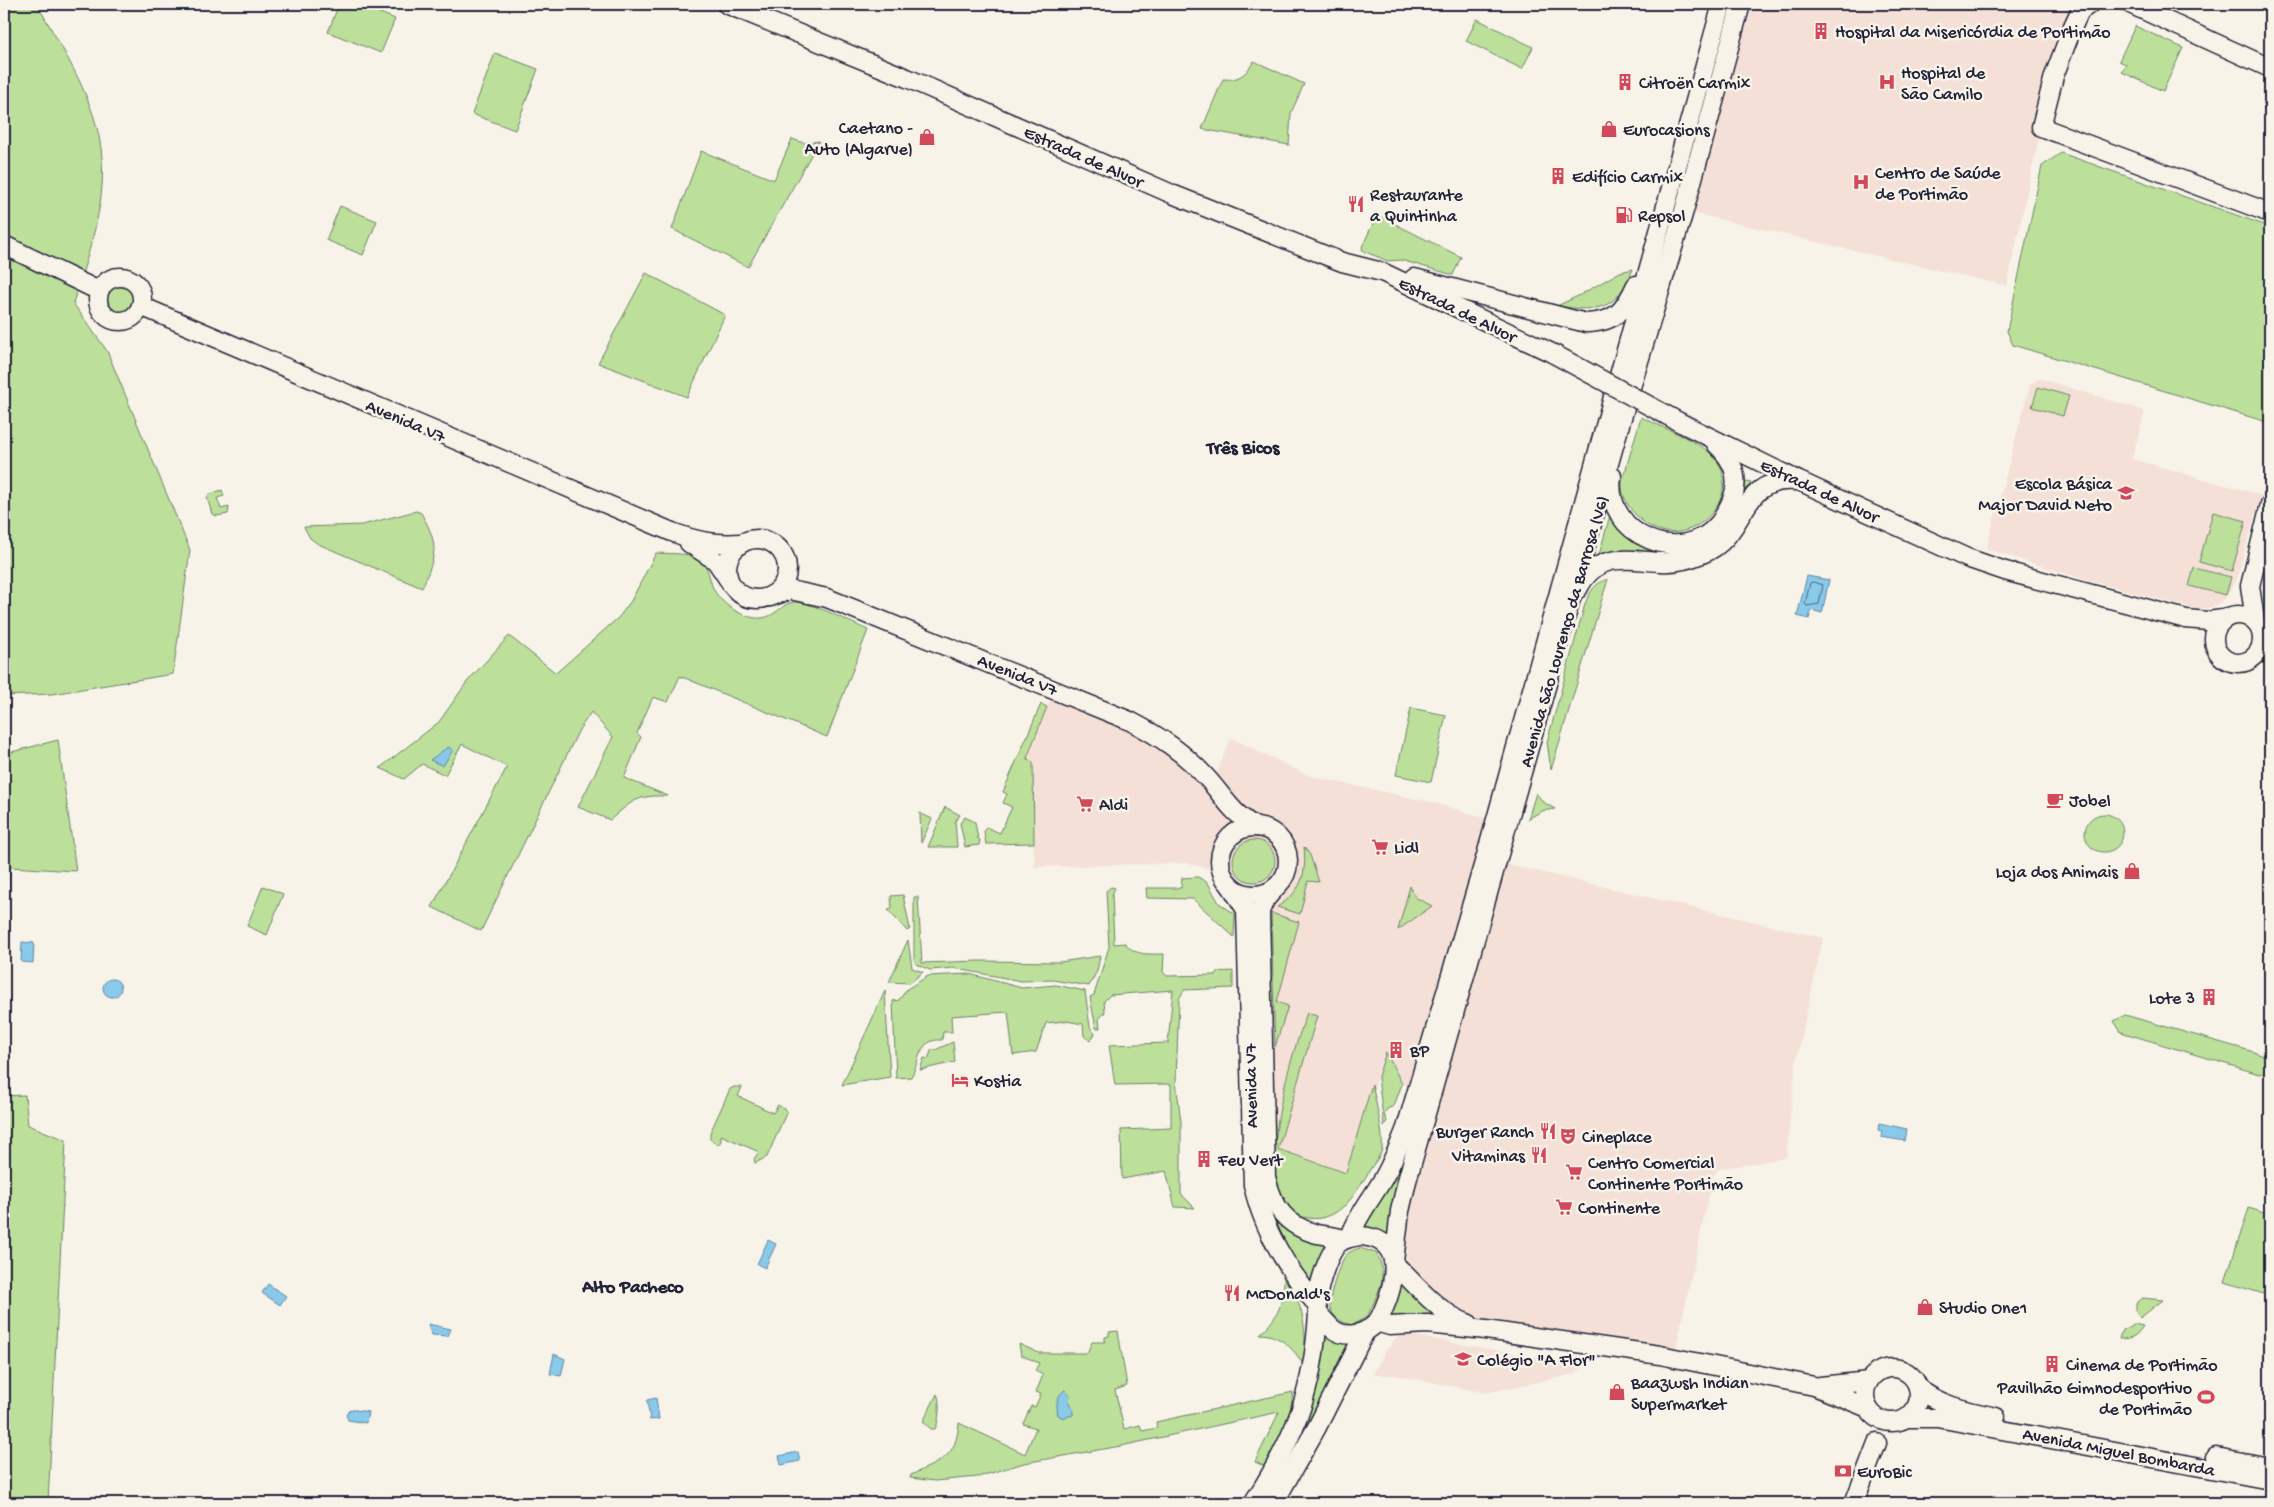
<svg xmlns="http://www.w3.org/2000/svg" width="2274" height="1507" viewBox="0 0 2274 1507" font-family="'Gochi Hand',sans-serif">
	<style>
		.built { fill: #f4e0d7 }
		.green { fill: #bce09a; stroke: #6f816a }
		.water { fill: #89c9ea; stroke: #6086a4 }
		.lines { fill: none; stroke-linecap: round; stroke-linejoin: round }
		.shore { stroke: #4b6581; stroke-width: 1 }
		.secondary-casing { stroke: #22223b; stroke-width: 21 }
		.secondary { stroke: #f7f3e8; stroke-width: 18 }
		.secondary-bridge-casing { stroke: #22223b; stroke-width: 21; stroke-linecap: butt }
		.secondary-bridge { stroke: #f7f3e8; stroke-width: 18 }
		.labels { text-anchor: middle; stroke-width: 5; stroke-linejoin: round; paint-order: stroke }
		.poi-label { font-size: 18px; fill: #22223b; stroke: #f7f3e8; text-anchor: start }
		.street-label { font-size: 18px; fill: #22223b; stroke: #f7f3e8 }
		.neighbourhood-label { font-size: 19px; font-weight: bold; fill: #22223b; stroke: #f7f3e8 }
	</style>
	<rect width="100%" height="100%" fill="#f7f3e8"/>
	<filter id="ink" filterUnits="userSpaceOnUse"><feTurbulence type="fractalNoise" baseFrequency=".02" numOctaves="2"/><feDisplacementMap in="SourceGraphic" scale="10" xChannelSelector="R" yChannelSelector="G"/><feConvolveMatrix kernelMatrix="1 2 1 2 8 2 1 2 1" color-interpolation-filters="sRGB"/></filter>
	<g filter="url(#ink)">
		<g class="built">
			<path d="M1741,4H2081L2041,127L2007,286L1684,211Z"/>
			<path d="M2039,378L2145,411L2132,459L2261,495L2236,581L2224,600L2212,607L2200,610L2080,578L1986,549L2030,385Z"/>
			<path d="M1055,689L1095,706L1209,780L1217,773L1231,738L1309,776L1431,802L1495,821L1418,1088L1402,1084L1386,1052L1346,1173L1266,1143L1265,900L1256,895L1242,893L1213,870L1187,863L1035,867L1027,758Z"/>
			<path d="M1498,862L1823,938L1796,1062L1786,1158L1719,1169L1713,1176L1674,1357L1458,1320L1411,1271L1405,1257L1402,1242V1204Z"/>
			<path d="M1404,1334L1580,1365L1581,1367L1576,1374L1486,1393L1395,1375H1373L1384,1353L1396,1338Z"/>
		</g>
		<g class="green">
			<path d="M4,4H37C63,51 98,102 102,158C106,207 87,257 73,303L107,351L190,550L173,674L52,694L4,696Z"/>
			<path d="M339,4H358L395,19L381,53L328,32Z"/>
			<path d="M1729,4H1733L1390,1238L1382,1233L1360,1228L1382,1196Z"/>
			<path d="M1477,19L1533,47L1522,69L1466,41Z"/>
			<path d="M2135,26L2183,48L2163,91L2122,72L2126,64L2119,61Z"/>
			<path d="M495,53L538,69L515,130L472,114Z"/>
			<path d="M1254,61L1304,84L1291,113L1289,145L1202,129L1223,79C1239,81 1247,73 1254,61Z"/>
			<path d="M792,139L804,143L819,141L748,267L672,229L701,151L774,180Z"/>
			<path d="M2061,153L2270,227V423L2013,345L2007,331L2042,166Z"/>
			<path d="M340,206L377,221L363,255L326,240Z"/>
			<path d="M1377,215L1461,257L1453,275L1401,260L1388,261L1363,251L1362,247Z"/>
			<path d="M1633,269C1616,312 1597,312 1557,306L1580,295L1620,272Z"/>
			<path d="M646,273L725,315L687,397L598,363Z"/>
			<circle cx="120" cy="299" r="17"/>
			<path d="M2038,387L2069,396L2063,416L2032,407Z"/>
			<path d="M1641,417C1659,426 1699,441 1712,455C1752,496 1681,566 1635,514C1628,507 1621,494 1622,483C1622,477 1626,470 1627,465C1632,449 1636,433 1641,417Z"/>
			<path d="M1747,481L1751,482L1736,515L1689,553L1660,554L1615,550L1599,555L1610,515L1629,534L1678,549L1731,513Z"/>
			<path d="M222,490L224,496L217,498L221,509L229,507L228,514L217,516L212,514L207,497L210,494Z"/>
			<path d="M416,511L421,513C440,546 436,554 422,588L318,544L310,538L304,527L362,525Z"/>
			<path d="M2213,512L2246,521L2232,571L2199,562Z"/>
			<path d="M656,553C669,554 690,552 701,560C709,567 709,579 713,588C719,601 732,610 744,615C775,627 778,601 797,602C814,603 851,623 868,630L827,737L680,676L668,702L653,697L637,733L641,737L624,778L668,796C637,795 633,800 610,820L578,807L613,737L591,712L579,730L481,931L432,907L507,767L462,744L445,775L422,764L404,779L380,768L439,722L467,682L509,636L556,673L619,617L631,601Z"/>
			<path d="M2194,568L2231,577L2226,595L2189,586Z"/>
			<path d="M1608,579L1551,770L1547,742L1585,604C1590,591 1595,583 1608,579Z"/>
			<path d="M1041,704L1047,707L1027,758L1033,763L1034,843L986,844L984,832L986,827L1000,833L1012,807L1003,803L1007,794L1003,792Z"/>
			<path d="M1411,708L1446,715L1431,782L1396,775Z"/>
			<path d="M58,740L76,871L10,867L7,920L4,921V754Z"/>
			<path d="M1536,793L1543,802L1555,809L1542,811L1528,819Z"/>
			<path d="M945,807L960,815L955,821L957,847H928Z"/>
			<path d="M920,813L932,819L921,843Z"/>
			<circle cx="2104" cy="833" r="19"/>
			<path d="M965,817L975,822L978,839L980,840L979,845L965,847L960,823Z"/>
			<circle cx="1254" cy="861" r="21"/>
			<path d="M1304,847L1310,855L1319,882L1308,881L1300,914L1277,907C1301,892 1307,875 1304,847Z"/>
			<path d="M1198,877L1208,883L1219,903L1235,914L1234,937L1193,899L1147,898L1146,888H1181L1182,878Z"/>
			<path d="M263,886L283,894L267,935L247,926Z"/>
			<path d="M1410,886L1415,897L1432,906L1398,930Z"/>
			<path d="M1111,887L1115,888L1112,894L1114,944L1125,943C1135,956 1148,954 1164,954L1163,972L1167,976L1216,975L1217,972L1233,971V988L1184,990L1179,999L1176,1081L1181,1122V1194L1195,1208L1175,1207L1166,1171L1122,1179L1121,1130L1171,1128V1084L1115,1085L1109,1045L1168,1043L1173,990L1110,995L1104,1001L1105,1012L1099,1019L1100,1028H1096L1090,997L1094,995L1109,947L1106,891Z"/>
			<path d="M903,895L910,929L907,931L888,910L892,909L891,896Z"/>
			<path d="M914,897H918L922,963L980,961L1060,962L1100,956L1097,971L1089,986L1053,980L1021,981L953,968L930,970L916,964L914,959Z"/>
			<path d="M1271,913L1299,922L1277,1002L1288,1006L1275,1047Z"/>
			<path d="M908,940L912,968L923,972L910,983L889,982Z"/>
			<path d="M969,974L1022,988L1056,985L1085,991L1090,1027L1095,1034L1090,1041L1084,1036L1083,1024L1066,1021L1046,1023L1036,1052L1013,1055L1008,1012L951,1016L952,1032H943L942,1040C918,1038 920,1062 911,1077L896,1078L893,1001L899,1000L907,989L928,976Z"/>
			<path d="M885,991L890,1077L842,1085Z"/>
			<path d="M1307,1013L1317,1016L1278,1149L1346,1173L1372,1084C1375,1100 1384,1133 1382,1148C1382,1154 1375,1162 1371,1168C1357,1192 1340,1223 1308,1218C1295,1216 1285,1206 1280,1195C1263,1149 1290,1058 1307,1013Z"/>
			<path d="M2125,1015L2254,1052L2270,1059V1071L2259,1074L2121,1032L2114,1021Z"/>
			<path d="M953,1042L955,1062L920,1070L924,1058L928,1059L932,1049L935,1050Z"/>
			<path d="M1386,1052L1402,1084L1394,1106L1387,1109L1384,1114L1387,1121L1384,1126L1378,1077Z"/>
			<path d="M734,1087H742L738,1096L773,1113L778,1105L787,1111L767,1157L755,1163L754,1159L759,1152L721,1135V1141L718,1145L710,1139V1133L730,1089Z"/>
			<path d="M25,1095L28,1125L66,1140L48,1503H4V1096Z"/>
			<path d="M1266,1206L1332,1240L1312,1287L1299,1273Z"/>
			<path d="M2249,1208L2270,1215V1296L2225,1282Z"/>
			<path d="M1360,1248L1376,1253C1390,1275 1377,1295 1367,1317L1351,1325C1342,1322 1333,1318 1330,1308C1328,1299 1339,1263 1346,1255C1350,1251 1354,1250 1360,1248Z"/>
			<path d="M1284,1277C1304,1304 1308,1332 1303,1365C1295,1349 1279,1334 1260,1334C1279,1317 1284,1302 1284,1277Z"/>
			<path d="M1403,1279L1449,1318L1403,1316L1390,1318Z"/>
			<path d="M2142,1298L2163,1300L2140,1318L2136,1311V1303Z"/>
			<path d="M2134,1324L2143,1326C2136,1337 2131,1339 2119,1339L2122,1330Z"/>
			<path d="M1118,1331L1127,1386L1115,1390L1124,1429L1140,1425L1142,1431L1157,1428L1156,1422L1293,1392L1289,1420L1264,1466L1255,1462L1279,1412L1121,1446L1024,1463L978,1477L935,1481L910,1478L911,1475C940,1461 956,1459 959,1423L1025,1454L1036,1428L1023,1424L1031,1406L1035,1407L1041,1394L1036,1392L1043,1375L1035,1371L1039,1363L1021,1355L1019,1344L1039,1353H1087L1092,1342H1105V1337L1109,1336V1332Z"/>
			<path d="M1322,1334L1350,1345L1325,1396L1266,1503H1262C1291,1450 1325,1397 1322,1334Z"/>
			<path d="M937,1394C941,1400 939,1424 935,1429H931L923,1422Z"/>
		</g>
		<g class="water">
			<path d="M1807,576L1829,580L1822,613L1811,610L1809,619L1797,616Z"/>
			<path d="M448,747L453,750L443,766L430,760Z"/>
			<path d="M22,942L34,943L33,963L21,962Z"/>
			<circle cx="112" cy="988" r="9"/>
			<path d="M1879,1123L1907,1129L1905,1141L1881,1137L1882,1131L1878,1130Z"/>
			<path d="M768,1240L776,1244L765,1268L757,1264Z"/>
			<path d="M268,1284L286,1296L280,1305L262,1293Z"/>
			<path d="M428,1324L451,1329L448,1336L432,1335Z"/>
			<path d="M554,1354L565,1359L561,1376L550,1374Z"/>
			<path d="M1065,1390L1070,1395L1069,1403L1073,1409V1415L1063,1418L1058,1415C1056,1404 1056,1396 1065,1390Z"/>
			<path d="M656,1398L659,1419L650,1420L647,1400Z"/>
			<path d="M350,1409L368,1412L366,1423L348,1420L346,1415Z"/>
			<path d="M798,1452L800,1461L781,1465L779,1456Z"/>
		</g>
		<g class="lines">
			<path class="shore" d="M1813,582L1823,585L1819,604L1807,606L1805,604L1810,583Z"/>
			<g class="secondary-casing">
				<g id="secondary">
					<path d="M726,4L907,78L1172,194L1342,262L1382,272L1554,354"/>
					<path d="M2090,4L2080,11L2073,26L2054,76L2041,127L2270,213"/>
					<path d="M2130,4L2270,68"/>
					<path d="M4,245L99,291"/>
					<circle cx="120" cy="299" r="22"/>
					<path d="M1414,278L1586,323C1616,322 1624,311 1636,285"/>
					<path d="M141,306L672,532C696,541 715,545 741,543"/>
					<path d="M1681,423L1799,481L1967,558L2005,571L2186,619L2208,621L2223,619"/>
					<path d="M1612,476C1603,536 1683,569 1720,522C1724,516 1728,509 1731,502C1741,479 1734,461 1716,444"/>
					<circle cx="757" cy="569" r="30"/>
					<path d="M689,543L716,561L728,579"/>
					<path d="M1578,589C1597,551 1627,560 1661,562C1675,563 1690,559 1702,554C1750,535 1737,477 1795,481"/>
					<path d="M770,597L790,590L827,598L1130,721C1161,737 1183,752 1207,778C1226,799 1230,812 1256,827"/>
					<circle cx="2238" cy="639" r="24"/>
					<path d="M2255,620L2250,586L2270,504"/>
					<circle cx="1254" cy="861" r="34"/>
					<path d="M1230,885L1246,910L1253,1185C1263,1230 1288,1270 1317,1305"/>
					<path d="M1275,888L1265,900L1260,911L1266,1177C1273,1207 1286,1226 1317,1234C1327,1236 1335,1236 1344,1239"/>
					<path d="M1360,1236C1398,1238 1398,1268 1388,1298C1385,1305 1382,1315 1377,1322C1364,1337 1339,1340 1327,1323C1324,1320 1319,1315 1318,1311C1313,1297 1328,1253 1339,1243C1345,1238 1352,1237 1360,1236Z"/>
					<path d="M1350,1237C1357,1216 1372,1198 1383,1179C1392,1163 1399,1146 1406,1128L1485,859L1722,4"/>
					<path d="M1394,1261L1400,1211L1407,1181L1621,421L1684,211L1741,4"/>
					<path d="M1394,1263C1417,1286 1438,1313 1469,1324"/>
					<path d="M1376,1322L1390,1326L1427,1324L1486,1330L1660,1355L1814,1386L1868,1408"/>
					<circle cx="1892" cy="1395" r="27"/>
					<path d="M1820,1386L1869,1381"/>
					<path d="M1918,1388C1940,1406 1969,1411 1996,1417"/>
					<path d="M1907,1418H1938L2270,1480"/>
					<path d="M2216,1457L2270,1467"/>
					<path d="M1253,1503C1295,1438 1314,1390 1318,1312"/>
					<path d="M1274,1503L1317,1427L1366,1330"/>
					<path d="M1854,1503L1877,1443"/>
				</g>
			</g>
			<use href="#secondary" class="secondary"/>
			<g class="secondary-bridge-casing">
				<path id="secondary-bridge" d="M1554,354L1681,423"/>
			</g>
			<use href="#secondary-bridge" class="secondary-bridge"/>
		</g>
	</g>
	<defs>
		<g id="building-bare" transform="scale(1.35)"><path d="M-4-6H4V6H1V3H-1V6H-4ZM-2.5-4.3h1.7v1.8h-1.7ZM.8-4.3h1.7v1.8H.8ZM-2.5-1h1.7V.8h-1.7ZM.8-1h1.7V.8H.8Z" fill="#d1495b" stroke="#f7f3e8" stroke-width="2.5" paint-order="stroke"/></g>
		<g id="hospital-bare" transform="scale(1.35)"><path d="M-5-5h3v3.5h4V-5h3V5h-3V1.5h-4V5h-3Z" fill="#d1495b" stroke="#f7f3e8" stroke-width="2.5" paint-order="stroke"/></g>
		<g id="shop-bare" transform="scale(1.35)"><path d="M-5-2.5h2.3a2.7 3.5 0 0 1 5.4 0H5L5.5 6h-11ZM-1.5-2.5h3a1.5 2.3 0 0 0-3 0Z" fill="#d1495b" stroke="#f7f3e8" stroke-width="2.5" paint-order="stroke"/></g>
		<g id="restaurant-bare" transform="scale(1.35)"><path d="M-5-6h1v4h1v-4h1v4h1v-4h1v5L-1.5 .5V6h-2V.5L-5-1ZM5-6V6H3V1.5H1.5Q1.5-4 5-6Z" fill="#d1495b" stroke="#f7f3e8" stroke-width="2.5" paint-order="stroke"/></g>
		<g id="fuel-bare" transform="scale(1.35)"><path d="M-5.5-6h7V0h2V4h1.3V-2.5L3-4.5l.8-.8L6-3V5H2.5V1h-1V6h-7ZM-4.2-4.7v3.2H.2V-4.7Z" fill="#d1495b" stroke="#f7f3e8" stroke-width="2.5" paint-order="stroke"/></g>
		<g id="school-bare" transform="scale(1.35)"><path d="M0-5L7-2L0 1L-7-2ZM-4 1L0 2.5L4 1V4Q0 6-4 4Z" fill="#d1495b" stroke="#f7f3e8" stroke-width="2.5" paint-order="stroke"/></g>
		<g id="cafe-bare" transform="scale(1.35)"><path d="M-5.5-4.5H6V0H3Q3 3.5 0 3.5H-2.5Q-5.5 3.5-5.5 0ZM3-3.2v2h1.7v-2ZM-6 4.5H4V6H-6Z" fill="#d1495b" stroke="#f7f3e8" stroke-width="2.5" paint-order="stroke"/></g>
		<g id="supermarket-bare" transform="scale(1.35)"><path d="M-6-5.5h2.5l.6 2H6L4.5 2H-2.5L-4.4-4H-6ZM-1.5 3.2a1.3 1.3 0 1 0 .1 0ZM3 3.2a1.3 1.3 0 1 0 .1 0Z" fill="#d1495b" stroke="#f7f3e8" stroke-width="2.5" paint-order="stroke"/></g>
		<g id="hotel-bare" transform="scale(1.35)"><path d="M-6-4.5h1.5V1H6V5H4.5V3h-9V5H-6ZM-4 0a1.8 1.8 0 1 1 3.6 0ZM.5 0V-2.5h3Q6-2.5 6 0Z" fill="#d1495b" stroke="#f7f3e8" stroke-width="2.5" paint-order="stroke"/></g>
		<g id="theatre-bare" transform="scale(1.35)"><path d="M-5-5.5Q0-4 5-5.5V0Q5 5 0 6Q-5 5-5 0ZM-3.3-2.5H-1v1.5H-3.3ZM1-2.5H3.3v1.5H1ZM-2.8 1Q0 5.5 2.8 1Z" fill="#d1495b" stroke="#f7f3e8" stroke-width="2.5" paint-order="stroke"/></g>
		<g id="stadium-bare" transform="scale(1.35)"><path d="M0-5a6.5 5 0 1 0 0 10a6.5 5 0 1 0 0-10ZM-3.5-1.8h7v3.6h-7Z" fill="#d1495b" stroke="#f7f3e8" stroke-width="2.5" paint-order="stroke"/></g>
		<g id="bank-bare" transform="scale(1.35)"><path d="M-6-4H6V4H-6ZM0-2.3a2.3 2.3 0 1 0 0 4.6a2.3 2.3 0 1 0 0-4.6Z" fill="#d1495b" stroke="#f7f3e8" stroke-width="2.5" paint-order="stroke"/></g>
	</defs>
	<g fill-rule="evenodd">
		<use href="#building-bare" x="1821" y="31"/>
		<use href="#building-bare" x="1625" y="82"/>
		<use href="#hospital-bare" x="1887" y="82"/>
		<use href="#shop-bare" x="1609" y="129"/>
		<use href="#shop-bare" x="927" y="137"/>
		<use href="#building-bare" x="1558" y="176"/>
		<use href="#hospital-bare" x="1861" y="182"/>
		<use href="#restaurant-bare" x="1356" y="204"/>
		<use href="#fuel-bare" x="1624" y="215"/>
		<use href="#school-bare" x="2126" y="493"/>
		<use href="#cafe-bare" x="2055" y="800"/>
		<use href="#supermarket-bare" x="1085" y="804"/>
		<use href="#supermarket-bare" x="1380" y="847"/>
		<use href="#shop-bare" x="2132" y="871"/>
		<use href="#building-bare" x="2209" y="997"/>
		<use href="#building-bare" x="1396" y="1050"/>
		<use href="#hotel-bare" x="960" y="1080"/>
		<use href="#restaurant-bare" x="1548" y="1131"/>
		<use href="#theatre-bare" x="1568" y="1136"/>
		<use href="#restaurant-bare" x="1539" y="1155"/>
		<use href="#building-bare" x="1204" y="1159"/>
		<use href="#supermarket-bare" x="1574" y="1172"/>
		<use href="#supermarket-bare" x="1564" y="1207"/>
		<use href="#restaurant-bare" x="1232" y="1293"/>
		<use href="#shop-bare" x="1925" y="1307"/>
		<use href="#school-bare" x="1463" y="1359"/>
		<use href="#building-bare" x="2052" y="1364"/>
		<use href="#shop-bare" x="1617" y="1392"/>
		<use href="#stadium-bare" x="2206" y="1397"/>
		<use href="#bank-bare" x="1843" y="1471"/>
	</g>
	<g class="labels">
		<g class="poi-label">
			<text x="1835" y="37">Hospital da Misericórdia de Portimão</text>
			<text x="1901" y="78">Hospital de<tspan x="1901" dy="21">São Camilo</tspan></text>
			<text x="1639" y="88">Citroën Carmix</text>
			<text x="913" y="133" text-anchor="end">Caetano -<tspan x="913" dy="21">Auto (Algarve)</tspan></text>
			<text x="1623" y="135">Eurocasions</text>
			<text x="1875" y="178">Centro de Saúde<tspan x="1875" dy="21">de Portimão</tspan></text>
			<text x="1572" y="182">Edifício Carmix</text>
			<text x="1370" y="200">Restaurante<tspan x="1370" dy="21">a Quintinha</tspan></text>
			<text x="1638" y="221">Repsol</text>
			<text x="2112" y="489" text-anchor="end">Escola Básica<tspan x="2112" dy="21">Major David Neto</tspan></text>
			<text x="2069" y="806">Jobel</text>
			<text x="1099" y="810">Aldi</text>
			<text x="1394" y="853">Lidl</text>
			<text x="2118" y="877" text-anchor="end">Loja dos Animais</text>
			<text x="2195" y="1003" text-anchor="end">Lote 3</text>
			<text x="1410" y="1056">BP</text>
			<text x="974" y="1086">Kostia</text>
			<text x="1534" y="1137" text-anchor="end">Burger Ranch</text>
			<text x="1582" y="1142">Cineplace</text>
			<text x="1525" y="1161" text-anchor="end">Vitaminas</text>
			<text x="1218" y="1165">Feu Vert</text>
			<text x="1588" y="1168">Centro Comercial<tspan x="1588" dy="21">Continente Portimão</tspan></text>
			<text x="1578" y="1213">Continente</text>
			<text x="1246" y="1299">McDonald's</text>
			<text x="1939" y="1313">Studio One1</text>
			<text x="1477" y="1365">Colégio "A Flor"</text>
			<text x="2066" y="1370">Cinema de Portimão</text>
			<text x="1631" y="1388">Baazwsh Indian<tspan x="1631" dy="21">Supermarket</tspan></text>
			<text x="2192" y="1393" text-anchor="end">Pavilhão Gimnodesportivo<tspan x="2192" dy="21">de Portimão</tspan></text>
			<text x="1857" y="1477">EuroBic</text>
		</g>
		<g class="street-label">
			<text transform="translate(1084 156) rotate(24)" y="6">Estrada de Alvor</text>
			<text transform="translate(1458 309) rotate(26)" y="6">Estrada de Alvor</text>
			<text transform="translate(406 420) rotate(23)" y="6">Avenida V7</text>
			<text transform="translate(1820 490) rotate(25)" y="6">Estrada de Alvor</text>
			<text transform="translate(1563 631) rotate(-74)" y="6">Avenida São Lourenço da Barrosa (V6)</text>
			<text transform="translate(1018 674) rotate(22)" y="6">Avenida V7</text>
			<text transform="translate(1250 1086) rotate(-91)" y="6">Avenida V7</text>
			<text transform="translate(2119 1451) rotate(11)" y="6">Avenida Miguel Bombarda</text>
		</g>
		<g class="neighbourhood-label">
			<text x="1243" y="453">Três Bicos</text>
			<text x="633" y="1292">Alto Pacheco</text>
		</g>
	</g>
	<rect width="2274" height="1507" fill="none" stroke="#f7f3e8" stroke-width="20"/>
	<rect x="10" y="10" width="2254" height="1487" fill="none" stroke="#22223b" stroke-width="2" filter="url(#ink)"/>
</svg>
